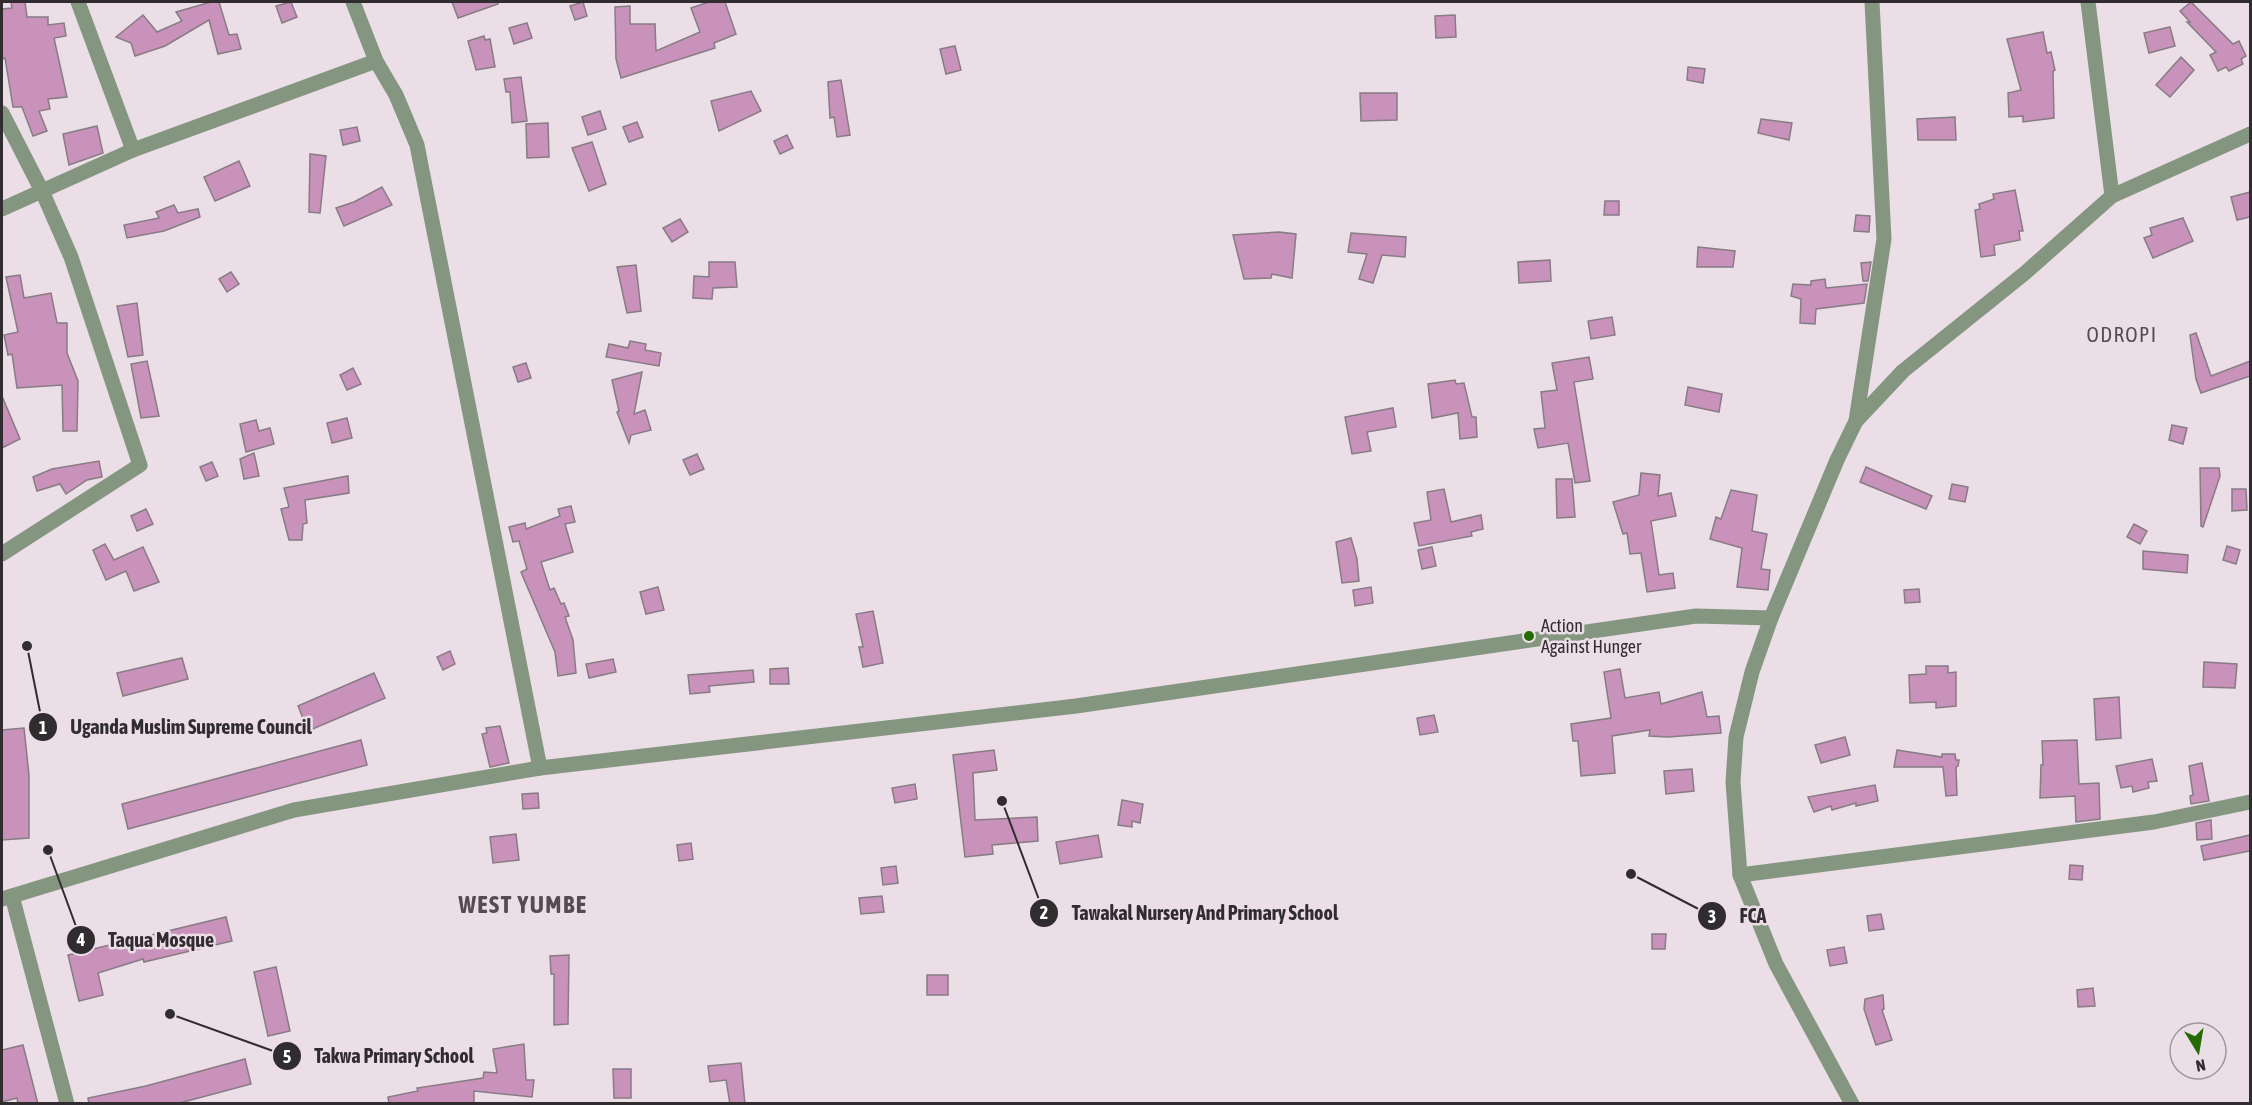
<svg xmlns="http://www.w3.org/2000/svg" width="2252" height="1105" viewBox="0 0 2252 1105" font-family="'Asap Condensed',sans-serif">
	<style>
		.building { fill: #c892ba; stroke: #877c84; stroke-width: 1.5 }
		.lines { fill: none; stroke-linecap: round; stroke-linejoin: round }
		.minor { stroke: #859680; stroke-width: 15 }
		.poi-dot { fill: #256a03; stroke: #ebdee7; stroke-width: 2 }
		.labels { text-anchor: middle; stroke-width: 5; stroke-linejoin: round; paint-order: stroke }
		.poi-label { font-size: 18px; fill: #312c30; stroke: #ebdee7; text-anchor: start }
		.quarter-label { font-size: 21px; letter-spacing: 1.5px; fill: #564b53; stroke: #ebdee7 }
		.district-label { font-size: 24px; font-weight: bold; letter-spacing: 1.5px; fill: #564b53; stroke: #ebdee7 }
		.leader { fill: none; stroke: #312c30; stroke-width: 2 }
		.callout-dot { fill: #312c30; stroke: #ebdee7; stroke-width: 2 }
		.mark-label { font-size: 18px; text-anchor: middle; font-weight: bold; fill: #fff }
		.callout-label { font-size: 20px; text-anchor: middle; font-weight: bold; fill: #312c30; stroke: #ebdee7; stroke-width: 5; stroke-linejoin: round; paint-order: stroke }
	</style>
	<rect width="100%" height="100%" fill="#ebdee7"/>
	<g class="building">
		<path d="M11,2H25L27,17H48V25L64,23L66,36L54,38L67,97L48,99L50,109L39,111L47,131L33,136L22,107H13L5,58L2,59V9L12,8Z"/>
		<path d="M211,2H219L229,35L237,34L241,49L218,54L209,20L165,46L135,56L131,43L116,37L143,15L157,32L182,21L176,12Z"/>
		<path d="M291,2L297,17L282,23L276,6Z"/>
		<path d="M452,2H498V4L458,18Z"/>
		<path d="M583,2L587,16L575,20L570,6Z"/>
		<path d="M709,2H725L736,34L714,43L715,48L621,78L616,59L615,7L630,6V24H655L656,51L700,32L691,8Z"/>
		<path d="M2191,2L2233,44L2239,41L2246,56L2241,59L2243,64L2229,71L2226,67L2218,71L2210,55L2216,52L2187,22H2190L2180,11Z"/>
		<path d="M1455,15L1456,37L1436,38L1435,16Z"/>
		<path d="M527,23L532,38L514,44L509,28Z"/>
		<path d="M2170,27L2175,46L2149,53L2144,33Z"/>
		<path d="M2043,32L2047,53L2051,52L2055,70L2053,71L2054,118L2023,122V116L2009,117L2008,93L2021,90L2007,39Z"/>
		<path d="M484,36L485,40L490,39L495,67L476,70L468,41Z"/>
		<path d="M955,46L961,70L946,74L940,49Z"/>
		<path d="M2181,57L2194,70L2170,97L2156,85Z"/>
		<path d="M1688,67L1705,69L1703,83L1687,80Z"/>
		<path d="M521,77L527,121L512,123L510,92H506L504,79Z"/>
		<path d="M841,80L850,135L837,137L834,117L830,118L828,82Z"/>
		<path d="M751,91L761,111L719,131L711,101Z"/>
		<path d="M1360,93H1397V120L1361,121Z"/>
		<path d="M600,111L606,129L588,135L582,117Z"/>
		<path d="M1955,117L1956,140H1918L1917,119Z"/>
		<path d="M1761,119L1792,123L1789,140L1758,133Z"/>
		<path d="M637,122L643,137L629,142L623,127Z"/>
		<path d="M548,123L549,157L527,158L526,124Z"/>
		<path d="M97,126L103,153L69,165L63,134Z"/>
		<path d="M357,127L360,141L343,145L340,130Z"/>
		<path d="M787,135L793,148L780,154L774,141Z"/>
		<path d="M592,142L606,184L589,191L572,148Z"/>
		<path d="M310,154L326,156L320,213L309,212Z"/>
		<path d="M239,161L250,186L215,201L204,177Z"/>
		<path d="M382,187L392,205L344,226L336,208L354,202Z"/>
		<path d="M2015,190L2023,231H2019L2020,240L1994,245L1995,255L1981,257L1975,210L1980,209L1979,204L1994,199L1993,194Z"/>
		<path d="M2250,192V217L2237,220L2231,197Z"/>
		<path d="M1605,201H1619V215H1604Z"/>
		<path d="M174,205L178,213L198,209L200,217L164,231L127,238L124,225L159,218L156,212Z"/>
		<path d="M1856,215L1870,216L1869,232L1854,231Z"/>
		<path d="M2183,218L2193,241L2153,258L2144,238L2152,235L2150,228Z"/>
		<path d="M680,219L688,232L672,242L663,228Z"/>
		<path d="M1279,232L1296,234L1292,278L1272,274L1271,278L1244,279L1233,235Z"/>
		<path d="M1351,233L1406,237L1405,257L1382,255L1373,283L1359,279L1367,254L1348,252Z"/>
		<path d="M1698,247L1735,251L1733,267H1697Z"/>
		<path d="M1550,260L1551,281L1519,283L1518,262Z"/>
		<path d="M709,262H735L737,287L713,288L712,299L693,298L694,276L709,277Z"/>
		<path d="M1871,262L1868,281H1863L1861,263Z"/>
		<path d="M636,265L641,311L627,313L617,267Z"/>
		<path d="M231,272L239,284L227,292L219,279Z"/>
		<path d="M20,275L24,298L51,293L57,323H67V353L78,381L77,431H63L62,385L17,388L12,354L8,355L4,335L18,332L6,277Z"/>
		<path d="M1825,279L1826,288L1867,284L1864,303L1816,309L1815,324L1800,323L1801,299L1791,296L1793,284L1811,285V281Z"/>
		<path d="M137,303L143,355L128,357L117,306Z"/>
		<path d="M1612,317L1615,335L1591,339L1588,321Z"/>
		<path d="M2196,333L2211,376L2250,361V376L2201,393L2196,379L2190,335Z"/>
		<path d="M630,341L646,344L645,350L661,353L659,366L606,357L609,344L628,348Z"/>
		<path d="M1589,357L1593,379L1574,382L1590,481L1575,483L1568,443L1538,448L1534,429L1545,428L1541,392L1557,390L1552,363Z"/>
		<path d="M147,361L159,416L141,418L131,364Z"/>
		<path d="M526,363L531,378L518,382L513,367Z"/>
		<path d="M353,368L361,384L347,390L340,375Z"/>
		<path d="M642,372L634,414L645,410L651,430L631,435L629,443L617,412L619,411L612,380Z"/>
		<path d="M1455,380L1456,384L1464,383L1472,417H1476L1477,437L1460,439L1458,413L1432,418L1428,384Z"/>
		<path d="M1688,387L1722,394L1719,412L1685,405Z"/>
		<path d="M2,396L20,439L2,448Z"/>
		<path d="M1393,408L1396,427L1367,432L1371,451L1352,454L1345,417Z"/>
		<path d="M347,418L352,438L332,443L327,423Z"/>
		<path d="M256,420L259,431L270,428L274,444L246,452L240,424Z"/>
		<path d="M2172,425L2187,428L2183,444L2169,440Z"/>
		<path d="M254,453L259,476L244,479L240,459Z"/>
		<path d="M697,454L704,469L690,475L683,460Z"/>
		<path d="M99,461L102,477L87,480L66,494L60,484L37,491L33,477L52,469Z"/>
		<path d="M212,462L218,476L206,481L200,467Z"/>
		<path d="M1866,467L1932,496L1926,509L1860,482Z"/>
		<path d="M2200,468H2219L2220,476L2203,527L2201,526Z"/>
		<path d="M1641,473L1660,475L1658,496L1671,493L1676,516L1651,521L1659,575L1673,573L1675,588L1647,592L1641,553L1630,554L1627,533L1623,534L1613,502L1639,495Z"/>
		<path d="M348,476L349,493L305,500L307,523L303,524L302,540H289L281,509L289,507L284,488Z"/>
		<path d="M1556,479H1572L1575,517L1557,518Z"/>
		<path d="M1952,484L1968,487L1965,502L1949,499Z"/>
		<path d="M1444,489L1451,522L1481,515L1483,529L1471,532L1472,536L1419,546L1414,523L1431,520L1427,492Z"/>
		<path d="M2232,489H2246L2247,510L2232,511Z"/>
		<path d="M1731,490L1757,495L1752,531L1767,534L1761,569L1770,570L1768,590L1737,587L1742,548L1710,539L1716,517L1721,519Z"/>
		<path d="M571,506L575,522L565,524L573,552L541,562L550,590L554,588L561,604L564,603L569,616L565,617L573,640L576,673L558,676L555,652L521,572L527,569L519,541L513,542L509,527L525,523L526,529L560,516L558,509Z"/>
		<path d="M146,509L153,524L137,531L131,516Z"/>
		<path d="M2134,524L2147,531L2140,544L2127,537Z"/>
		<path d="M1351,538L1357,559L1359,581L1342,583L1336,542Z"/>
		<path d="M105,544L114,560L143,547L159,582L134,591L126,571L106,580L93,550Z"/>
		<path d="M2227,546L2240,550L2236,564L2223,560Z"/>
		<path d="M1432,547L1436,566L1422,569L1418,550Z"/>
		<path d="M2143,551L2188,555L2187,573L2143,569Z"/>
		<path d="M658,587L664,610L646,614L640,592Z"/>
		<path d="M1371,587L1373,603L1355,606L1353,590Z"/>
		<path d="M1919,589L1920,602L1905,603L1904,590Z"/>
		<path d="M873,611L883,663L863,667L859,647H863L856,614Z"/>
		<path d="M450,651L455,664L443,670L437,657Z"/>
		<path d="M182,658L188,679L123,696L117,673Z"/>
		<path d="M613,659L616,672L589,678L586,664Z"/>
		<path d="M2204,662L2237,664L2235,688L2203,687Z"/>
		<path d="M1926,666H1948V673L1956,672V706L1936,708V702L1910,703L1909,675L1926,674Z"/>
		<path d="M788,668L789,684H770V669Z"/>
		<path d="M1620,669L1625,698L1659,692L1661,704L1702,692L1707,717L1719,716L1721,733L1668,737L1649,736L1650,730L1612,736L1615,773L1581,776L1578,741H1573L1571,724L1611,718L1604,672Z"/>
		<path d="M753,670L754,682L709,686L710,692L690,694L688,675Z"/>
		<path d="M374,673L385,698L308,731L298,706Z"/>
		<path d="M2119,697L2121,738L2096,740L2094,699Z"/>
		<path d="M1434,715L1438,732L1420,735L1417,718Z"/>
		<path d="M500,726L509,763L490,767L482,734L487,733L486,728Z"/>
		<path d="M24,728L29,775V838L2,840V730Z"/>
		<path d="M1845,737L1850,755L1821,763L1815,745Z"/>
		<path d="M361,740L367,765L128,829L122,804Z"/>
		<path d="M2077,740L2079,784L2099,783L2100,819L2076,822L2075,796L2040,798L2041,765H2043L2042,741Z"/>
		<path d="M994,750L997,770L973,773L975,820L1037,817L1038,841L992,845L993,854L965,857L953,755Z"/>
		<path d="M1897,750L1942,757V754H1955L1956,760H1959L1958,766L1956,767L1957,795L1946,796L1943,767H1894Z"/>
		<path d="M2152,759L2157,781L2148,782L2149,788L2133,792L2132,786L2121,788L2116,766Z"/>
		<path d="M2202,763L2209,801L2191,804L2190,796L2193,795L2189,766Z"/>
		<path d="M1692,769L1694,791L1666,794L1664,771Z"/>
		<path d="M915,784L917,799L895,803L892,788Z"/>
		<path d="M1875,785L1878,801L1856,806V803L1832,810L1831,806L1814,812L1808,797Z"/>
		<path d="M538,793L539,808L523,809L522,794Z"/>
		<path d="M1122,800L1143,804L1140,823L1132,821V827L1118,825Z"/>
		<path d="M2211,820L2212,839L2197,840L2196,823Z"/>
		<path d="M516,834L519,860L493,863L490,837Z"/>
		<path d="M1098,835L1102,857L1060,864L1056,842Z"/>
		<path d="M2250,835V851L2204,860L2201,846Z"/>
		<path d="M691,843L693,859L679,861L677,845Z"/>
		<path d="M2070,865L2083,866L2082,880L2069,879Z"/>
		<path d="M896,866L898,883L883,885L881,868Z"/>
		<path d="M882,896L884,912L861,914L859,898Z"/>
		<path d="M1881,914L1884,929L1869,931L1867,916Z"/>
		<path d="M226,917L232,941L144,962L143,959L98,973L103,995L79,1001L68,955Z"/>
		<path d="M1652,934H1666L1665,949H1652Z"/>
		<path d="M1844,947L1847,963L1830,966L1827,950Z"/>
		<path d="M569,955L568,1024L554,1025V974H551L550,956Z"/>
		<path d="M276,967L290,1031L268,1036L254,972Z"/>
		<rect x="927" y="975" width="21" height="20"/>
		<path d="M2093,988L2095,1006L2078,1007L2077,990Z"/>
		<path d="M1883,995L1884,1009L1882,1010L1892,1040L1876,1045L1864,1009L1865,999Z"/>
		<path d="M524,1044L526,1080H534L532,1097L474,1091V1104H389L388,1097L418,1091L417,1088L483,1078L484,1072L497,1073L493,1049Z"/>
		<path d="M23,1045L38,1104H18L17,1098L2,1102V1050Z"/>
		<path d="M245,1059L251,1084L176,1104H89L88,1098L146,1086Z"/>
		<path d="M741,1063L745,1104H730L726,1080L710,1082L708,1066Z"/>
		<path d="M613,1069H631V1098H614Z"/>
	</g>
	<g class="lines">
		<g class="minor">
			<path d="M78,2L133,150"/>
			<path d="M353,2L376,61L396,95L417,145L540,768"/>
			<path d="M2088,2L2112,196"/>
			<path d="M2,113L42,191L71,257L140,465L2,554"/>
			<path d="M2,209L133,150L376,61"/>
			<path d="M1856,421L1884,239L1872,2"/>
			<path d="M1740,875L2154,822L2250,802"/>
			<path d="M12,896L67,1104"/>
			<path d="M2,899L294,810L540,768L1076,706L1696,616L1771,618"/>
			<path d="M1852,1104L1776,964L1740,875L1733,782L1736,737L1752,672L1771,618L1837,460L1856,421L1903,371L2025,273L2112,196L2250,134"/>
		</g>
	</g>
	<circle class="poi-dot" cx="1529" cy="636" r="6"/>
	<g class="labels">
		<g class="poi-label">
			<text x="1541" y="632">Action<tspan x="1541" dy="21">Against Hunger</tspan></text>
		</g>
		<g class="quarter-label">
			<text x="2122" y="342">ODROPI</text>
		</g>
		<g class="district-label">
			<text x="523" y="913">WEST YUMBE</text>
		</g>
	</g>
	<path class="leader" d="M27 646L43 727M1002 801L1044 913M1631 874L1712 916M48 850L81 940M170 1014L287 1056"/>
	<g class="callout-dot">
		<circle cx="27" cy="646" r="6"/>
		<circle cx="1002" cy="801" r="6"/>
		<circle cx="1631" cy="874" r="6"/>
		<circle cx="48" cy="850" r="6"/>
		<circle cx="170" cy="1014" r="6"/>
		<circle cx="43" cy="727" r="15"/>
		<circle cx="1044" cy="913" r="15"/>
		<circle cx="1712" cy="916" r="15"/>
		<circle cx="81" cy="940" r="15"/>
		<circle cx="287" cy="1056" r="15"/>
	</g>
	<g class="mark-label">
		<text x="43" y="734">1</text>
		<text x="1044" y="919">2</text>
		<text x="1712" y="923">3</text>
		<text x="81" y="946">4</text>
		<text x="287" y="1063">5</text>
	</g>
	<g class="callout-label">
		<text x="191" y="734">Uganda Muslim Supreme Council</text>
		<text x="1205" y="920">Tawakal Nursery And Primary School</text>
		<text x="1753" y="923">FCA</text>
		<text x="161" y="947">Taqua Mosque</text>
		<text x="394" y="1063">Takwa Primary School</text>
	</g>
	<rect width="2252" height="1105" fill="none" stroke="#312c30" stroke-width="6"/>
	<g transform="translate(2198 1051) rotate(169)"><circle r="28" fill="#ebdee7" stroke="#a1979e" stroke-width="1.5"/>
	<path d="M0-4.5L10 22L0 15L-10 22Z" fill="#256a03"/>
	<text y="-9" font-size="16" font-weight="bold" text-anchor="middle" fill="#312c30">N</text>
	</g>
</svg>
